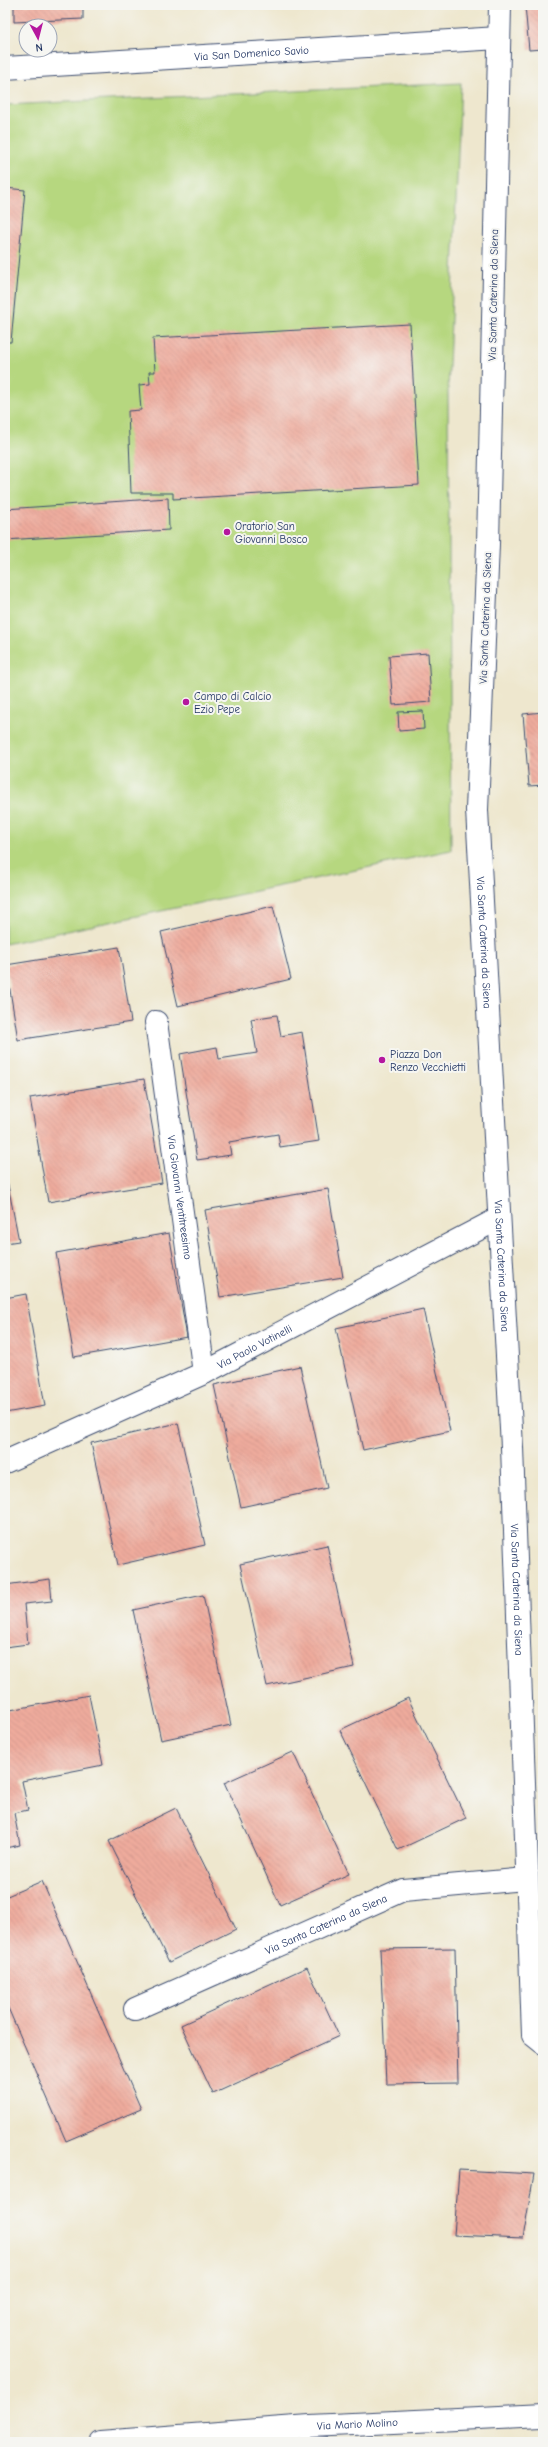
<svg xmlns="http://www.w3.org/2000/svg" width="548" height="2447" viewBox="0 0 548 2447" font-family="'Comic Neue',sans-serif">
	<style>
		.pitch { fill: #b6d77f; stroke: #68836e }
		.building { fill: url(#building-back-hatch) }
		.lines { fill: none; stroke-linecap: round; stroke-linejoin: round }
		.minor-casing { stroke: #3b4b6f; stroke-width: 24 }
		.secondary-casing { stroke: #3b4b6f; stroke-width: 24 }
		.minor { stroke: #fff; stroke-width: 22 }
		.secondary { stroke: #fff; stroke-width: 22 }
		.poi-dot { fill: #b5179e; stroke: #f6f6f2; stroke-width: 1.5 }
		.labels { text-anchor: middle; stroke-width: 4; stroke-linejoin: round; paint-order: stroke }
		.street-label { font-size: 11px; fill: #1b2f5e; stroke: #f6f6f2 }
		.poi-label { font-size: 11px; fill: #1b2f5e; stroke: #f6f6f2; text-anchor: start }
	</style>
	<defs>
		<pattern id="building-back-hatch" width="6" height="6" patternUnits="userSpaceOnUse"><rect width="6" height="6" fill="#eeab9c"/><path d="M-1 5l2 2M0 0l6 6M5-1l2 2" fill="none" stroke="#cc9389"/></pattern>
	</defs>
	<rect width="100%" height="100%" fill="#f6f6f2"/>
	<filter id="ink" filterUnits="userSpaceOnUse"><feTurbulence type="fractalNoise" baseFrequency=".025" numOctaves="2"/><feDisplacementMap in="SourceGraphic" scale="8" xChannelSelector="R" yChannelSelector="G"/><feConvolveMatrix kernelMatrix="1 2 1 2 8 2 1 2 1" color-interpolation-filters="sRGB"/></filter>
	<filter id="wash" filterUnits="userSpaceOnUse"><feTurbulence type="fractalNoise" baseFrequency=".012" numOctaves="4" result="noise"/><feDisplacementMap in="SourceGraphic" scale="16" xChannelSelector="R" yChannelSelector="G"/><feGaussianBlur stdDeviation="0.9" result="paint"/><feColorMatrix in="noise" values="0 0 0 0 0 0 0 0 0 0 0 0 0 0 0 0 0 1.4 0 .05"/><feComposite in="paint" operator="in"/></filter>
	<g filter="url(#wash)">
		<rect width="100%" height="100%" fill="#eee7ce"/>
		<path class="pitch" d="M461,83L448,391L451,850L5,944V105Z"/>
		<g id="blocks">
			<g class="building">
				<path d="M14,5H83V19L14,22Z"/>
				<path d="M525,5H543V49L529,50Z"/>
				<path d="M5,188L25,190L11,342H5Z"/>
				<path d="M410,324L419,485L173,499V493H131L128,411L141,410L139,385L150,384L149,372H155L153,338Z"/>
				<path d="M168,498L169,530L5,540V509Z"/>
				<path d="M428,653L431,702L393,705L389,656Z"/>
				<path d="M423,711L424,729L399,731L398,712Z"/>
				<path d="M543,712V785L529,786L523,714Z"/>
				<path d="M273,906L291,979L178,1006L161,932Z"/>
				<path d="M119,947L131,1022L18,1040L6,965Z"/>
				<path d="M277,1015L281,1036L302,1032L319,1141L280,1147L278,1134L229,1142L231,1155L197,1160L180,1054L217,1047L219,1059L257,1053L251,1019Z"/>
				<path d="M144,1079L162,1183L48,1202L30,1098Z"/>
				<path d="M5,1170L19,1241L5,1243Z"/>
				<path d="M328,1189L343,1277L220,1297L205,1210Z"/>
				<path d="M169,1233L187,1337L74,1357L56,1253Z"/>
				<path d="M26,1294L45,1406L5,1413V1298Z"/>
				<path d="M423,1309L450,1431L363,1450L336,1328Z"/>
				<path d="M300,1366L327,1488L241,1507L214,1385Z"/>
				<path d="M178,1423L205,1545L118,1565L91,1443Z"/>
				<path d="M327,1545L354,1667L267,1686L240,1564Z"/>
				<path d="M50,1579L52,1601L24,1604L28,1644L5,1647V1585Z"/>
				<path d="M203,1595L231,1725L161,1740L133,1610Z"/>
				<path d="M89,1695L103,1765L22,1781L28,1810L14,1813L20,1845L5,1848V1711Z"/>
				<path d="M408,1698L466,1818L398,1850L340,1730Z"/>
				<path d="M293,1752L349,1874L280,1905L224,1783Z"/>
				<path d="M176,1808L236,1929L169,1962L109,1841Z"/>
				<path d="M42,1881L141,2109L66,2141L5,2001V1897Z"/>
				<path d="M455,1948L458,2083L386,2084L380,1949Z"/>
				<path d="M307,1967L339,2036L213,2094L181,2025Z"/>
				<path d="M459,2170L534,2174L523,2238L454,2235Z"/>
			</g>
		</g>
	</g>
	<g filter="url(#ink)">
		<use href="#blocks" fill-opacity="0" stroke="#3b4b6f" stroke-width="1"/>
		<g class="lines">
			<g class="minor-casing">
				<g id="minor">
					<path id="s1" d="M500,5L488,544L477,810L512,1447L533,2035L543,2043"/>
					<path id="s2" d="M5,68L499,38"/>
					<path id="s3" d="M156,1022L204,1373"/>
					<path id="s4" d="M5,1462L204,1373L498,1219"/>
					<path id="s5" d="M135,2009L403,1890L526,1879"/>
				</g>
			</g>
			<g class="secondary-casing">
				<g id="secondary">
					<path id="s6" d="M100,2442L310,2426L543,2415"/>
				</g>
			</g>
			<use href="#minor" class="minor"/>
			<use href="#secondary" class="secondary"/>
		</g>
	</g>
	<g class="poi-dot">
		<circle cx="227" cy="532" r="4"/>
		<circle cx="186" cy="702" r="4"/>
		<circle cx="382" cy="1060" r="4"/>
	</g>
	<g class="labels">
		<g class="street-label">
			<text dy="4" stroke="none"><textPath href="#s2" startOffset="247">Via San Domenico Savio</textPath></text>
			<text transform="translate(493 295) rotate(-89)" y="4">Via Santa Caterina da Siena</text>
			<text transform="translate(485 618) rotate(-88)" y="4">Via Santa Caterina da Siena</text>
			<text dy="4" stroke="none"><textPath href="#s1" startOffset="938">Via Santa Caterina da Siena</textPath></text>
			<text dy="4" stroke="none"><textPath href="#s3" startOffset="177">Via Giovanni Ventitreesimo</textPath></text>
			<text dy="4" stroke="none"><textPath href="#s1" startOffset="1262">Via Santa Caterina da Siena</textPath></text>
			<text dy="4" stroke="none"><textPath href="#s4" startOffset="275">Via Paolo Votinelli</textPath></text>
			<text dy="4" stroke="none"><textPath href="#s1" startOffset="1586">Via Santa Caterina da Siena</textPath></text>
			<text dy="4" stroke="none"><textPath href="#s5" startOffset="209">Via Santa Caterina da Siena</textPath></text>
			<text dy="4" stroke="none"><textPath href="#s6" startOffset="258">Via Mario Molino</textPath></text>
		</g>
		<g class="poi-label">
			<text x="235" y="530">Oratorio San<tspan x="235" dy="13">Giovanni Bosco</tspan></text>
			<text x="194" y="700">Campo di Calcio<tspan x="194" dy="13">Ezio Pepe</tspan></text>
			<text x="390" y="1058">Piazza Don<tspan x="390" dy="13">Renzo Vecchietti</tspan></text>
		</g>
	</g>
	<rect width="548" height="2447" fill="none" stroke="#f6f6f2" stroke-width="20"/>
	<g transform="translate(38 38) rotate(173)"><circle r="19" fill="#f6f6f2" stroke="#9ea6b7"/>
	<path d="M0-3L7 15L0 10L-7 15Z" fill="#b5179e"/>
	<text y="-6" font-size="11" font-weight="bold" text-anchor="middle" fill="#1b2f5e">N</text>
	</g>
</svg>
